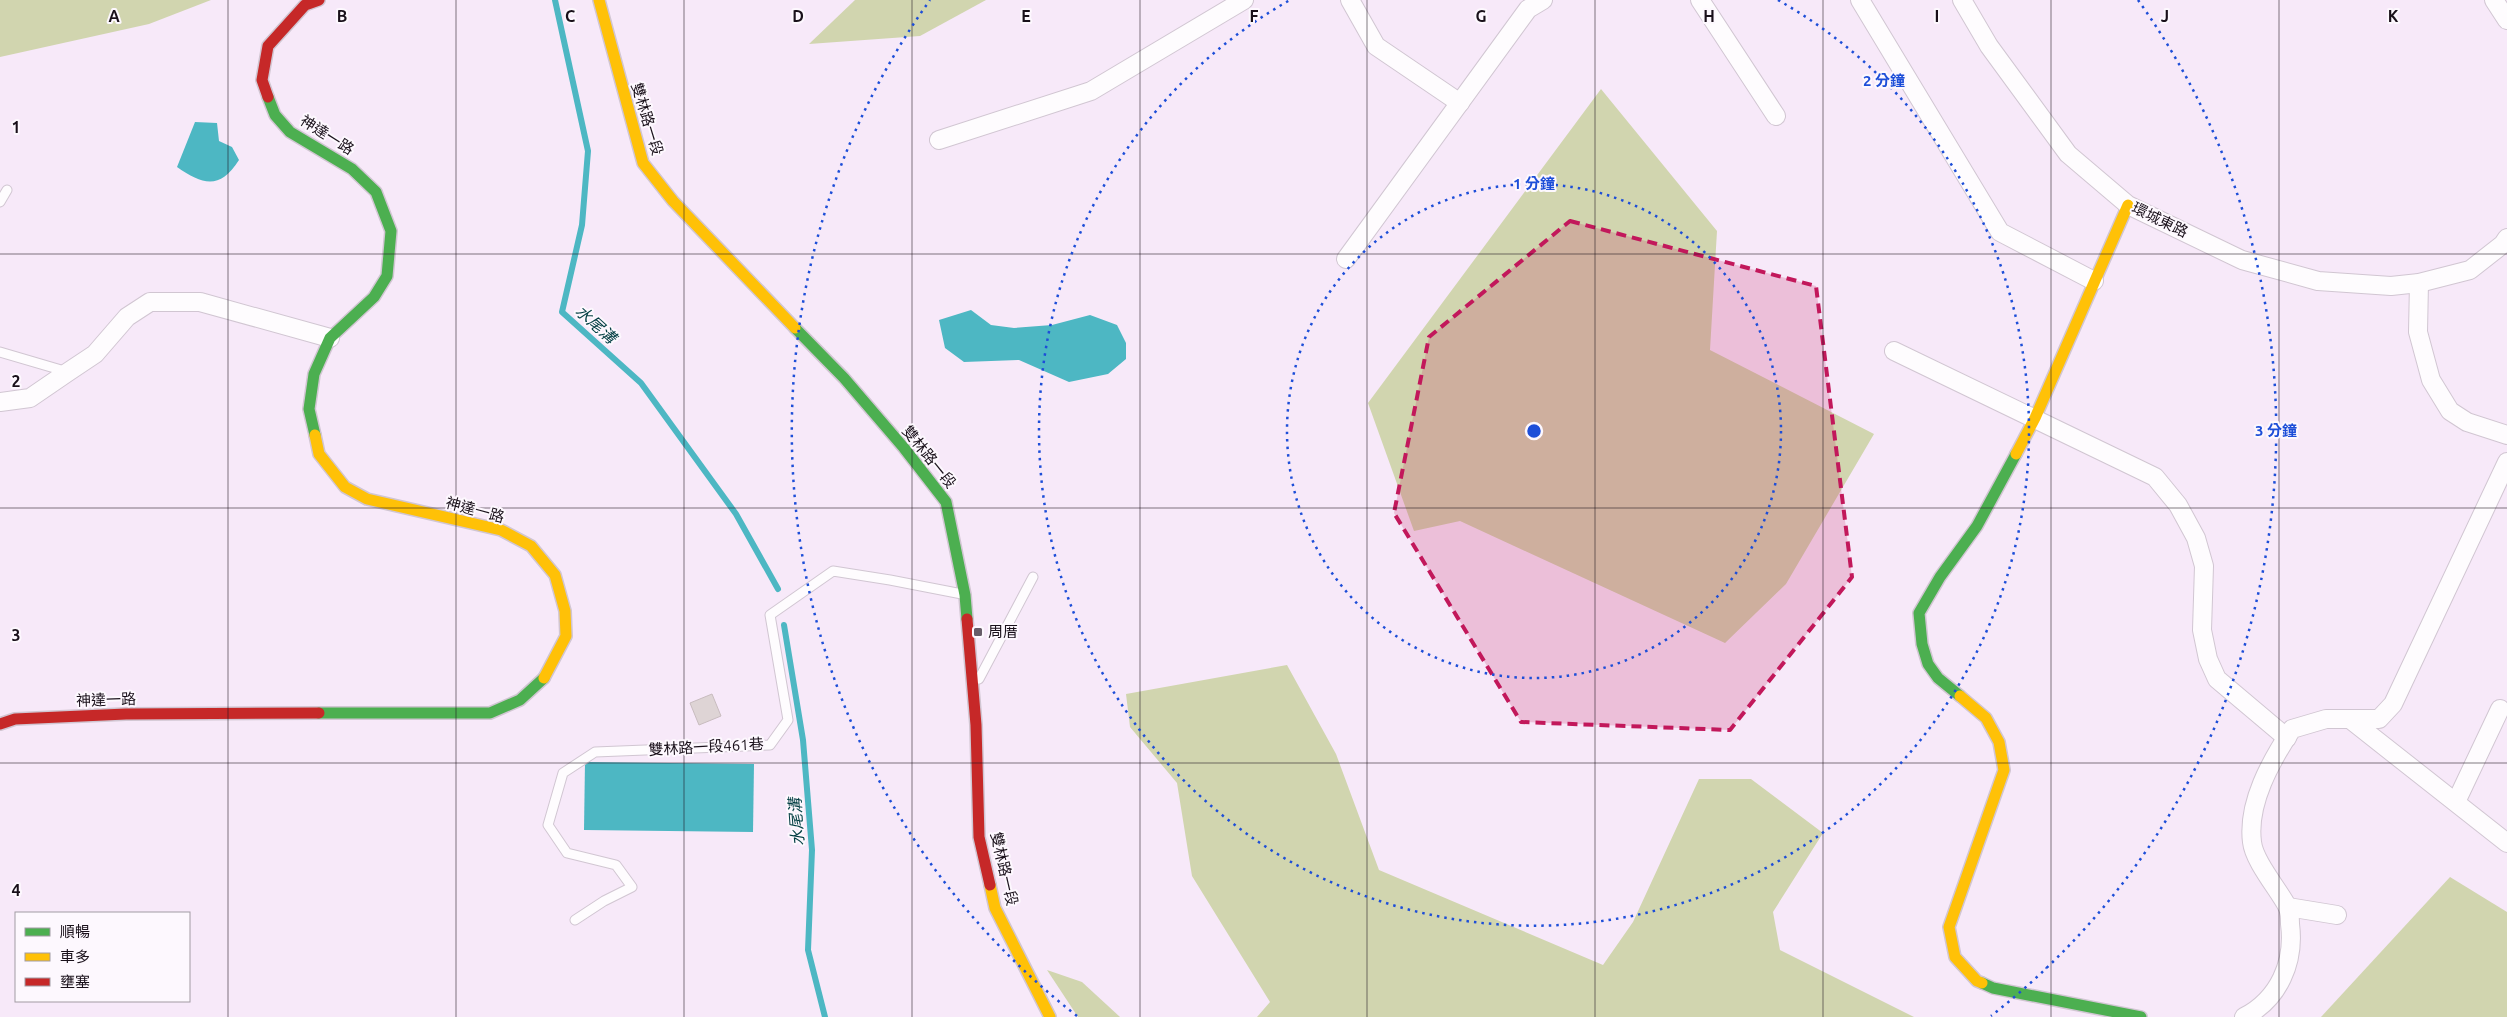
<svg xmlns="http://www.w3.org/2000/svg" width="2507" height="1017" viewBox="0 0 2507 1017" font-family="Ubuntu,'Noto Sans TC',sans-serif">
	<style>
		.forest { fill: #d1d5af }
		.water { fill: #4db7c3 }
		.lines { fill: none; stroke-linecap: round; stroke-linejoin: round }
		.stream { stroke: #4db7c3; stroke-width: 6 }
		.building { fill: #ded4d5; stroke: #c8bcbf }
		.lane-casing { stroke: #d1c6d2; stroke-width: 11 }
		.street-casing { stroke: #d1c6d2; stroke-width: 20 }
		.fast-casing { stroke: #d1c6d2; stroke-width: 14 }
		.slow-casing { stroke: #d1c6d2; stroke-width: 14 }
		.jam-casing { stroke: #d1c6d2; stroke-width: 14 }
		.lane { stroke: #fefcfe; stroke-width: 9 }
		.street { stroke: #fefcfe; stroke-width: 18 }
		.fast { stroke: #4caf50; stroke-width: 11 }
		.slow { stroke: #ffc107; stroke-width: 11 }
		.jam { stroke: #c62828; stroke-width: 11 }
		.marked { fill: #c2185b; fill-opacity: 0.2; stroke: #c2185b; stroke-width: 4; stroke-dasharray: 10 6; stroke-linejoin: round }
		.grid { fill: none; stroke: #19101a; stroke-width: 1; stroke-opacity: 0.55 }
		.ring { fill: none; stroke: #1d4ed8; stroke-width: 2.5; stroke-dasharray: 2.5 5 }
		.poi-dot { fill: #675c68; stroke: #fdf8fe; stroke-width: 2 }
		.labels { text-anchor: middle; stroke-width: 4; stroke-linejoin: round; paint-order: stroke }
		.street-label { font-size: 15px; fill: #19101a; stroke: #fdf8fe }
		.poi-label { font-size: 15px; fill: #19101a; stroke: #fdf8fe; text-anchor: start }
		.water-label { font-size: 16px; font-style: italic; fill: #003d41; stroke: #fdf8fe }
		.grid-label { font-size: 16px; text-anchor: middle; font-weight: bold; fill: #19101a; stroke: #fdf8fe; stroke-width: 4; stroke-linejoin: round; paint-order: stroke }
		.centre { fill: #1d4ed8; stroke: #fdf8fe; stroke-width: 2.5 }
		.ring-label { font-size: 15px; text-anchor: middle; font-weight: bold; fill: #1d4ed8; stroke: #fdf8fe; stroke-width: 4; stroke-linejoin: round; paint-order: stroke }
	</style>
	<rect width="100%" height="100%" fill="#f7e9f9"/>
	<g class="forest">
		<path d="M0,0H211L149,24L0,57Z"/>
		<path d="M855,0H986L920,36L809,44Z"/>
		<path d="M1601,89L1717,231L1710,350L1874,434L1786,584L1725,643L1460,521L1414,531L1368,403Z"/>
		<path d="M1287,665L1336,754L1379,870L1603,965L1633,922L1699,779H1751L1823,833L1773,912L1780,950L1914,1017H1257L1270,1002L1192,876L1177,783L1130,727L1126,694Z"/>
		<path d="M2450,877L2507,912V1017H2321Z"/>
		<path d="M1047,970L1082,982L1120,1017H1078Z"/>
	</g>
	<g class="water">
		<path d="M195,122L217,123L219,141L232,147L239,160C220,190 203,185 177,167Z"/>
		<path d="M971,310L991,325L1014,328L1052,325L1090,315L1117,325L1126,343V359L1108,374L1069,382L1019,360L964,362L945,348L939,320Z"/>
		<path d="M585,762L754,764L753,832L584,830Z"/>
	</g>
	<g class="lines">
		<g class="stream">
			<path d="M555,0L588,151L582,225L562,312L641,383L736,514L778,589"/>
			<path d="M784,625L803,740L812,850L808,950L825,1017"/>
		</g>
	</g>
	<path class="building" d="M712,694L721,716L699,725L690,703Z"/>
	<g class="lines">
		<g class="lane-casing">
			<g id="lane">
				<path d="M0,202L7,190"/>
				<path d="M0,352L68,372"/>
				<path d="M979,679L1033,577"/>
				<path d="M575,920L604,901L632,887L616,865L567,853L548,825L563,773L595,752L770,745L788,720L770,615L833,571L890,580L962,594"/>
			</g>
		</g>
		<g class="street-casing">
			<g id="street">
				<path d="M1350,0L1376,46L1460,103"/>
				<path d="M1700,0L1776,116"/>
				<path d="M1860,0L2000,232L2094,281"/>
				<path d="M1962,0L1989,46L2068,154L2128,205L2242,260L2318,281L2391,286L2419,283L2470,270L2503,244L2507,238"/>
				<path d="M2494,0L2507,20"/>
				<path d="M939,140L1091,91L1244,0"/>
				<path d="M1346,259L1528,9L1543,0"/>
				<path d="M2419,283L2418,332L2431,380L2450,411L2467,422L2507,435"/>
				<path d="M1894,351L2155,477L2178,505L2196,538L2204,566L2202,630L2208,659L2217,679L2287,738"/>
				<path d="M0,402L30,398L68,372L95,354L127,317L150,302H200L330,338"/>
				<path d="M2351,720L2507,843"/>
				<path d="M2456,802L2500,709"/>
				<path d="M2288,907L2337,915"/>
				<path d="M2244,1017C2279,999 2295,962 2290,924C2290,918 2290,911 2287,906C2278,889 2254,861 2252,842C2247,803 2271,761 2292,729L2326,719H2379L2393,704L2507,462"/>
			</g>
		</g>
		<g class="fast-casing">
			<g id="fast">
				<path d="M268,97L275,115L290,132L352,169L376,192L391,231L387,276L374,297L330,338L314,374L309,409L315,435"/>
				<path d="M795,328L844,378L904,448L946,502L965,595L967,619"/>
				<path d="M1960,696L1938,678L1928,664L1922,644L1919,613L1940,577L1977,526L2016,454"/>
				<path d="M319,713H490L520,700L544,678"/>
				<path d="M1982,983L1993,988L2141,1017"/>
			</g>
		</g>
		<g class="slow-casing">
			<g id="slow">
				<path d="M599,0L643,163L673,201L795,328"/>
				<path d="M315,435L319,454L345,487L367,499L501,530L531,546L555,575L565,611L566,636L544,678"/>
				<path d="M2016,454L2035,418L2128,205"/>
				<path d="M1960,696L1986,718L1999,742L2004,770L1949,927L1955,957L1977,981L1982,983"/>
				<path d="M990,885L995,908L1050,1017"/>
			</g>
		</g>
		<g class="jam-casing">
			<g id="jam">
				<path d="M268,97L262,80L268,46L305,5L319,0"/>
				<path d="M967,619L976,725L979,837L990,885"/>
				<path d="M0,724L15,719L126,714L319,713"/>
			</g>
		</g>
		<use href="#lane" class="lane"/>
		<use href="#street" class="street"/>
		<use href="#fast" class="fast"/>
		<use href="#slow" class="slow"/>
		<use href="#jam" class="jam"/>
	</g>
	<path class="marked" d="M1570,221L1816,286L1852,577L1730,730L1521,722L1394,513L1429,337Z"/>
	<path class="grid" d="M228,0V1017M456,0V1017M684,0V1017M912,0V1017M1140,0V1017M1367,0V1017M1595,0V1017M1823,0V1017M2051,0V1017M2279,0V1017M0,254H2507M0,508H2507M0,763H2507"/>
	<g class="ring">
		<circle cx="1534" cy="431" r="247"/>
		<path d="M1778 0A495 495 0 1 1 1290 0"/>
		<path d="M1077 1016A742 742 0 0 1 930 0M2138 0A742 742 0 0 1 1991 1016"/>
	</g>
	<rect class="poi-dot" x="973" y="627" width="10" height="10" rx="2.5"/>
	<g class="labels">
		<g class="street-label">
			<text transform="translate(647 119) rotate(73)" y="5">雙林路一段</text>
			<text transform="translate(327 135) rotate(32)" y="5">神達一路</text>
			<text transform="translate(2160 220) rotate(26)" y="5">環城東路</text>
			<text transform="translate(929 457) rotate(51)" y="5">雙林路一段</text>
			<text transform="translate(475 510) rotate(15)" y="5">神達一路</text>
			<text transform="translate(106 700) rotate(-2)" y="5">神達一路</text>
			<text transform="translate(706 747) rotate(-3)" y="5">雙林路一段461巷</text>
			<text transform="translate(1004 869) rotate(77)" y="5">雙林路一段</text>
		</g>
		<g class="poi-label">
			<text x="988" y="637">周厝</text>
		</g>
		<g class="water-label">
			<text transform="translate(596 324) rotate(42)" y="6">水尾溝</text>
			<text transform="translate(796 822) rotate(-94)" y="6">水尾溝</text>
		</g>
	</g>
	<g class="grid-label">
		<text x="114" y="22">A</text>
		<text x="342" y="22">B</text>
		<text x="570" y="22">C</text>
		<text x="798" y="22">D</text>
		<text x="1026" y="22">E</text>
		<text x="1254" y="22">F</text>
		<text x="1481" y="22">G</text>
		<text x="1709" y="22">H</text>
		<text x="1937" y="22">I</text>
		<text x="2165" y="22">J</text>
		<text x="2393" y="22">K</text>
		<text x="16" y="133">1</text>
		<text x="16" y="387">2</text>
		<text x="16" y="641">3</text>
		<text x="16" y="896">4</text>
	</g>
	<circle cx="1534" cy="431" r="8" class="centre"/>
	<g class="ring-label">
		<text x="1884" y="86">2 分鐘</text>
		<text x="1534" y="189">1 分鐘</text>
		<text x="2276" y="436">3 分鐘</text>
	</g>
	<rect x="15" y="912" width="175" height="90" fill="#fdf8fe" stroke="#a29ba3"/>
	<rect x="25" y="928" width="25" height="8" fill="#4caf50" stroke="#a29ba3"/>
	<text x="60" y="937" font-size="15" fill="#19101a">順暢</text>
	<rect x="25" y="953" width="25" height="8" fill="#ffc107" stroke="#a29ba3"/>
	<text x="60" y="962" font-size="15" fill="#19101a">車多</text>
	<rect x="25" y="978" width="25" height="8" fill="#c62828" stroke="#a29ba3"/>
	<text x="60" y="987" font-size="15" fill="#19101a">壅塞</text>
</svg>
